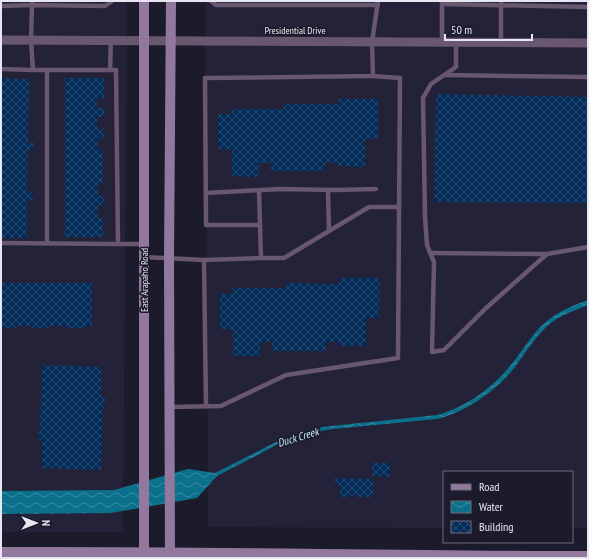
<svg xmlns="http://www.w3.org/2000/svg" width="589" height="559" viewBox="0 0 589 559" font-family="'PT Sans Narrow',sans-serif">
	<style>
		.built { fill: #242239 }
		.water { fill: url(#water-waves) }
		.building { fill: url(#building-cross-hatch) }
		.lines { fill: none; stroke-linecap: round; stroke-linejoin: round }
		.service { stroke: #68576e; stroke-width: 4.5 }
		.minor { stroke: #68576e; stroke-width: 9 }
		.secondary { stroke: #93789d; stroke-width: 10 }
		.labels { text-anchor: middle; stroke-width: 3.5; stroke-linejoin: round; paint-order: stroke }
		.street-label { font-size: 10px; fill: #e7e7f3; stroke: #1c1b2c }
		.water-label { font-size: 11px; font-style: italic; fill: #bfe8f9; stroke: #1c1b2c }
	</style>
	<defs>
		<pattern id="water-waves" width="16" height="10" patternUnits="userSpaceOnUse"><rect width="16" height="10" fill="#0b708c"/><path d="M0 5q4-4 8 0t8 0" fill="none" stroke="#3a8ba2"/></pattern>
		<pattern id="building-cross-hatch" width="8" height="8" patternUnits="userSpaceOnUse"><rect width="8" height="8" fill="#032c59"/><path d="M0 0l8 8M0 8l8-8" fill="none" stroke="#284b71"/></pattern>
	</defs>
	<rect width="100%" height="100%" fill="#1c1b2c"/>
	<g class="built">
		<path d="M1,1H127L123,532H1Z"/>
		<path d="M205,1H588V528H572V472H444V528L208,527Z"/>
	</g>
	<path class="water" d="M588,300V305C576,310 563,314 552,322C537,334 526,352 515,367C496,391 466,412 437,419L333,429L308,433L284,441L217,476L197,498L111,513L1,514V491L114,490L188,469L215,473L282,439L322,427L437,415C466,407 491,389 510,366C523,351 532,333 547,321C559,311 574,305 588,300Z"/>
	<g class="building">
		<path d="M1,78L29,79L28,143H34L33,150H28L27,193H33V200H27V238H1Z"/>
		<path d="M65,78H104V98H97V108H104V117H97V129H104V139H98V150H103V183H98V196H104V205H98V218H103V237H65Z"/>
		<path d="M436,94L588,97V203L434,202Z"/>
		<path d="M338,99H378V139H365V167L338,166V163H325V171H271V163H259V177L232,176V149H218V114H232V109H284V104H338Z"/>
		<path d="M339,278H380L379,318H366V346H339V342H326V351H272V342H260V356H233V329H220V294H233V288H286V283L339,284Z"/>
		<path d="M1,283H92V326H84V328H67V326H49V328H32V326H16V328H1Z"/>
		<path d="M42,365L101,367V397H105V404H103L101,470L42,468V439H38V432H40Z"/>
		<path d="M372,463H390V477L372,476Z"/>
		<path d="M335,478L373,479V497H358V495H348V497H340V485H335Z"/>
	</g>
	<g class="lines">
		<g class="service">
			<path d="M111,1V2L105,6L32,5L31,41L33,70H116L118,244H144"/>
			<path d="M211,1L216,5H378"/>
			<path d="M442,4L588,7"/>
			<path d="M1,6L32,5V1"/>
			<path d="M442,42V1"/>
			<path d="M456,42V67L431,84L423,98L425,217L427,245L434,262L432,352L444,350L485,309L547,254L588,247"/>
			<path d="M501,42V1"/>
			<path d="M1,69L33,70"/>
			<path d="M110,70L111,41"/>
			<path d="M445,75L588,77"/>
			<path d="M259,190L260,225"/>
			<path d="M328,190L329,231"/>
			<path d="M206,193L280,189L336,190L376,189"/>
			<path d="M1,243L118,244"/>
			<path d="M47,243V70"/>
			<path d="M430,253L547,254"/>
			<path d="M144,257L204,260L261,258L260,225H206L205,78L373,76L372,42L378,1"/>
			<path d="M261,258H284L369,207H399"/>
			<path d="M204,260L206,406"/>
			<path d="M170,407L221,406L286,375L398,358L400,78L373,76"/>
		</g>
		<path class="minor" d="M1,40L588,43"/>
		<g class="secondary">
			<path d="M1,552C197,551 392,556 588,556"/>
			<path d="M144,558V1"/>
			<path d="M170,558L169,257L171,1"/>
		</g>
	</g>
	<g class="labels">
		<g class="street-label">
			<text x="295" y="34">Presidential Drive</text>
			<text transform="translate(144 280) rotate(-90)" y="4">East Arapaho Road</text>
		</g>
		<g class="water-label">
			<text transform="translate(298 437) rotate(-17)" y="4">Duck Creek</text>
		</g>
	</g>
	<rect width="589" height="559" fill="none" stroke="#e7e7f3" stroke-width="4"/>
	<rect x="443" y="471" width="130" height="72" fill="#1c1b2c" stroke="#6d6d7c"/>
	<rect x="451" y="484" width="20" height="6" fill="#93789d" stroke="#6d6d7c"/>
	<text x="479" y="491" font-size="12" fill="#e7e7f3">Road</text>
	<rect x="451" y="501" width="20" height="12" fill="url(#water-waves)" stroke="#6d6d7c"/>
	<text x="479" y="511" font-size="12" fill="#e7e7f3">Water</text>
	<rect x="451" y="521" width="20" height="12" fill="url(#building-cross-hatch)" stroke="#6d6d7c"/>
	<text x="479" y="531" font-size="12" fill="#e7e7f3">Building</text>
	<g transform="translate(36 523) rotate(90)" stroke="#1c1b2c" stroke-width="3" paint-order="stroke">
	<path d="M0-3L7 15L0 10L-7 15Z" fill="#e7e7f3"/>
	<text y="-6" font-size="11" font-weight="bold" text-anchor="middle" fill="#e7e7f3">N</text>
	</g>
	<path d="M445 34v6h87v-6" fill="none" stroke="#e7e7f3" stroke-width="2"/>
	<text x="451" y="34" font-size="12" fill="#e7e7f3" stroke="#1c1b2c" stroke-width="3" paint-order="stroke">50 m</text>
</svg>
